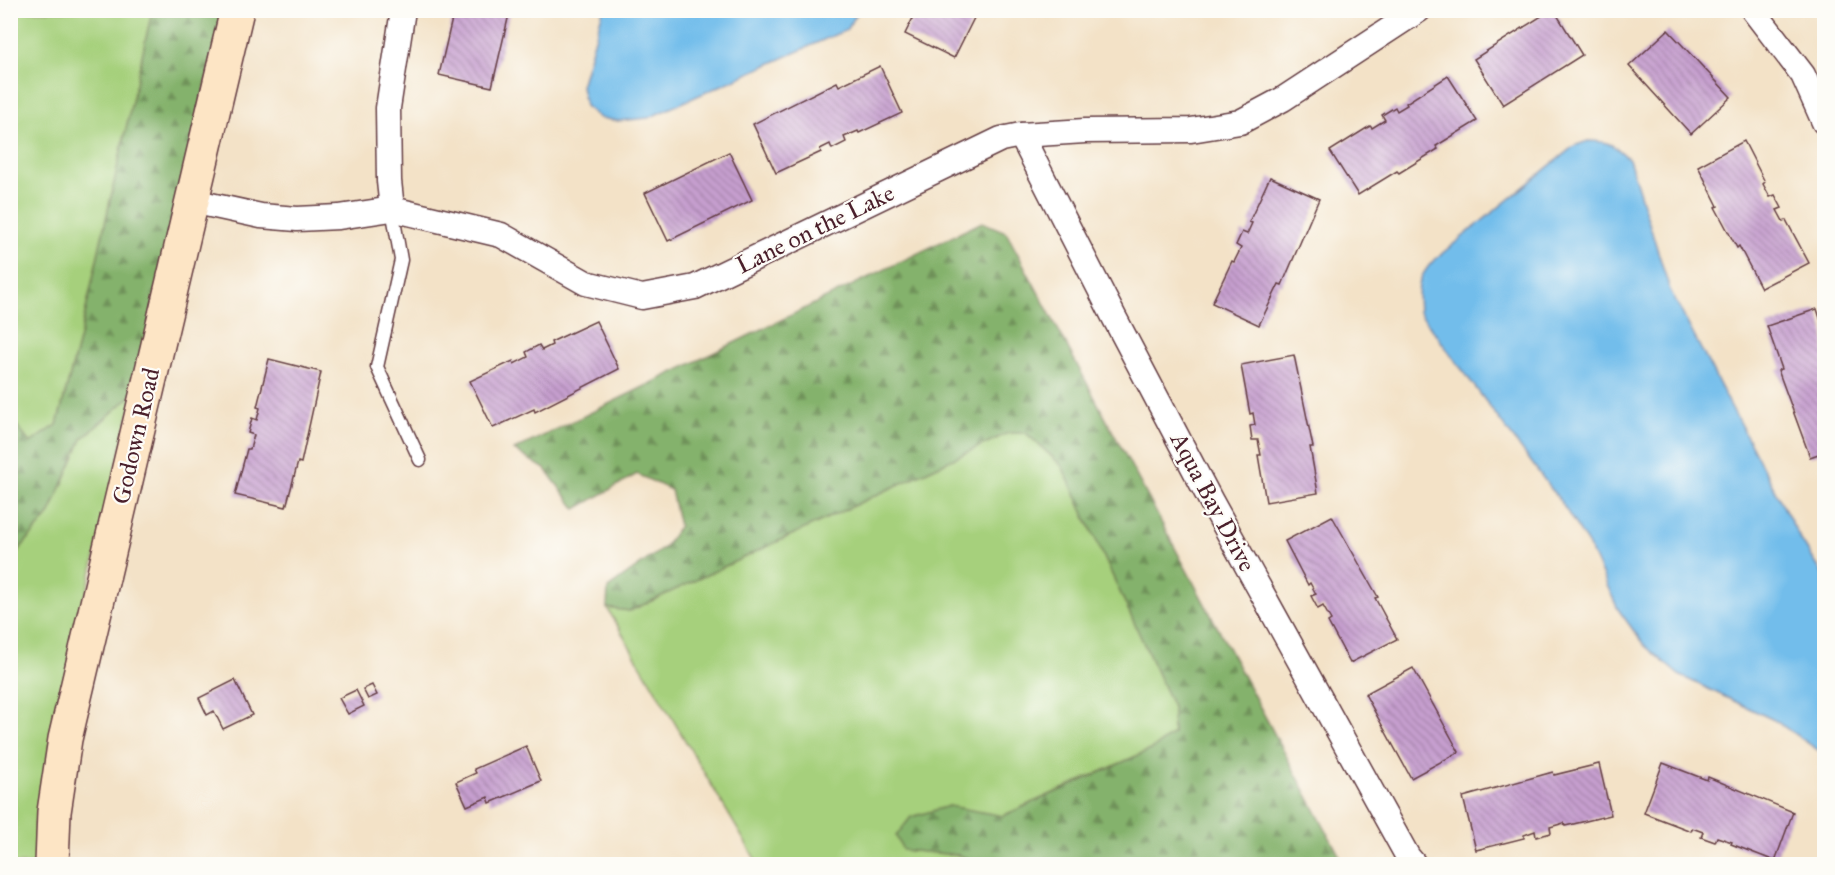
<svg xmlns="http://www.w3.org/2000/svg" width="1835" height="875" viewBox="0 0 1835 875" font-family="'IM FELL Great Primer',serif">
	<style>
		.grass { fill: #a6d07c; stroke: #787854; stroke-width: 1.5 }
		.forest { fill: url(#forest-firs); stroke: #67684c; stroke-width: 1.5 }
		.water { fill: #72bdeb; stroke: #5e6e8b; stroke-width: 1.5 }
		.building { fill: url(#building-back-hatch) }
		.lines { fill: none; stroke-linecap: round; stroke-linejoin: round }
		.lane-casing { stroke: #633c42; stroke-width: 15 }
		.street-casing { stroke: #633c42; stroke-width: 27 }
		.secondary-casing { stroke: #633c42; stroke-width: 36 }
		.lane { stroke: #fff; stroke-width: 12 }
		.street { stroke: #fff; stroke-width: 24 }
		.secondary { stroke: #fde5c5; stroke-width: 33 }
		.labels { text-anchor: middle; stroke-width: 4.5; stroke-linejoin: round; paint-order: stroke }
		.street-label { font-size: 24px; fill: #4a1f2b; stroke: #fdfcf7 }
	</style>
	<defs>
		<pattern id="forest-firs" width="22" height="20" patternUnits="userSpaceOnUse" patternTransform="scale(1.5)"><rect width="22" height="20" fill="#84b26c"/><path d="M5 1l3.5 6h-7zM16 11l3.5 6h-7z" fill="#6e9059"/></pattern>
		<pattern id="building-back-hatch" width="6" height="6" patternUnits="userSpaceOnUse" patternTransform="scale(1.5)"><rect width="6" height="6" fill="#c69fcf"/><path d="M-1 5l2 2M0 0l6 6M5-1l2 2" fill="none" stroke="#a381a8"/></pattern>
	</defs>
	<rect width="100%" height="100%" fill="#fdfcf7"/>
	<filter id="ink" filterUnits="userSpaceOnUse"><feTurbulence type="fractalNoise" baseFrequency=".0167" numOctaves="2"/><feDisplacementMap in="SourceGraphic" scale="12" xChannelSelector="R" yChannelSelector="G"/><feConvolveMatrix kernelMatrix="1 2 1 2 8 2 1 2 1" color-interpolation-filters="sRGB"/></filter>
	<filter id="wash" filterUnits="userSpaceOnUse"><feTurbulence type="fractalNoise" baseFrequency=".008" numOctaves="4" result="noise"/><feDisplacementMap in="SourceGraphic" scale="24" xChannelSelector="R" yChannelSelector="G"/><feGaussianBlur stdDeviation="1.35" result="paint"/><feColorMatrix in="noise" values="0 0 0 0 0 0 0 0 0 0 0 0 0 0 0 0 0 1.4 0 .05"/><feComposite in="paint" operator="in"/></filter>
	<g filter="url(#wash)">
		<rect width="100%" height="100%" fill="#f3e2c7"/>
		<g class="grass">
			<path d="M10,11H152L80,337L57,425L30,443L10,417Z"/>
			<path d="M134,393L50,747L35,823L37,864H11V559L49,515L82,439Z"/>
			<path d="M1008,433H1026L1062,466L1173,707V734L1152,749L1002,816L949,806L903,850L958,855L983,864H758L607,608L630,611Z"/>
		</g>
		<g class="forest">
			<path d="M152,11H223L134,393L82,439L49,515L11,559L10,417L30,443L57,425L80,337Z"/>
			<path d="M982,222L1006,232L1344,864H983L958,855L903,850L896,836L911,817L949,806L1003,816L1152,749L1173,734V707L1062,466L1026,433H1008L630,611L607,608L608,588L665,547L679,526L671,490L637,474L576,509L545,469L514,450Z"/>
		</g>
		<g class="water">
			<path d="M603,11V10L859,11L846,30L648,118L618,121L600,118L585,106L581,86Z"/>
			<path d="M1588,141C1610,141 1614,145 1629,159L1670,290L1801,540L1824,576V754L1774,720L1679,675L1644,645L1618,609L1588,544L1561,502L1419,312C1417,287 1417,278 1434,260L1574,146Z"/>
		</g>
		<g id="blocks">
			<g class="building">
				<path d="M454,10H510L492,87L439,75Z"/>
				<path d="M917,10H978L954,58L905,34Z"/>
				<path d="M1551,10H1554L1582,55L1503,105L1474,59Z"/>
				<path d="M1668,30L1731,97L1691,134L1629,66Z"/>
				<path d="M880,66L902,113L859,133L858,131L844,137L846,142L832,149L830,144L820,149L821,152L776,173L753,124L837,82L839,86Z"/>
				<path d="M1448,76L1477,121L1436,146L1438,149L1399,173L1397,171L1358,195L1330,151L1370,126L1372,128L1385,120L1382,115L1395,107L1397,111L1407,105L1406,103Z"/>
				<path d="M1744,141L1765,182L1763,184L1770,197L1775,195L1782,208L1777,210L1783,221L1786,220L1809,263L1761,288L1739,246L1737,248L1715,207L1718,206L1698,166Z"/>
				<path d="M729,152L752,200L668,241L645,193Z"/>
				<path d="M1270,177L1319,199L1282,285L1279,284L1259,325L1212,303L1232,261L1234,262L1241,248L1236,245L1242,232L1247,234L1252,223L1249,222Z"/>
				<path d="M1817,309L1824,330V452L1810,457L1778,370L1782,369L1767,326Z"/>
				<path d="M596,321L619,369L535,412L534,409L493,428L470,381L513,361L514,364L528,357L526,352L539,345L542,350L552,345L551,342Z"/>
				<path d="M1294,355L1313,447H1310L1318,493L1266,502L1258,455H1261L1258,440H1252L1250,426L1255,425L1253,413L1250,414L1241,365Z"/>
				<path d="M269,359L321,372L301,463L298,462L286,507L235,495L247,449H250L254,435L248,433L252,418L257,420L260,408L257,407Z"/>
				<path d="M1332,516L1378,597L1375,598L1397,639L1350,663L1328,622L1331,620L1323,606L1318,609L1311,596L1316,594L1310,583L1308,585L1285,541Z"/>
				<path d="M1413,668L1459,752L1411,778L1365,694Z"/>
				<path d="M235,680L252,715L223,729L214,711L207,715L199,698Z"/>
				<path d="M372,685L377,695L368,699L363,689Z"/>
				<path d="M356,690L364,706L348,714L339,698Z"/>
				<path d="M526,746L541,781L490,803L488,797L467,806L456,782L476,773L474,769Z"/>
				<path d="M1663,763L1707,780L1708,777L1793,812L1775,861L1731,844L1732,842L1717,837L1715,842L1701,837L1703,832L1692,828L1691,831L1644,813Z"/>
				<path d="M1599,764L1611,815L1565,826L1564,823L1550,827L1551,833L1536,837L1535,831L1524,835V838L1476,850L1463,797L1553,772L1554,775Z"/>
			</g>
		</g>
	</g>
	<g filter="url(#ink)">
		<use href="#blocks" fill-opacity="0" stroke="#633c42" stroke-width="1.5"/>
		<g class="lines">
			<g class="lane-casing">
				<path id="lane" d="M392,209L401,260L377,367L420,460"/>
			</g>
			<g class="street-casing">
				<g id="street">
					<path d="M1753,10L1803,75L1824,122"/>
					<path d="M1021,135L1114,317L1211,501L1408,857L1414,864"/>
					<path d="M192,201L261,216L297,219L339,217L392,209L501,235L586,283L642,297L695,287L1001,139L1021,135L1085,131L1191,130L1240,122L1283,99L1419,10"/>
					<path d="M392,209L389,181L388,108L403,10"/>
				</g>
			</g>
			<g class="secondary-casing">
				<path id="secondary" d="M52,864L54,812L65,739L237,10"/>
			</g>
			<use href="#lane" class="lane"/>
			<use href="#street" class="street"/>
			<use href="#secondary" class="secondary"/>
		</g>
	</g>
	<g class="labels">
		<g class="street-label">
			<text transform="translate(815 229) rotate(-26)" y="8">Lane on the Lake</text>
			<text transform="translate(136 436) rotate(-77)" y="8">Godown Road</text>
			<text transform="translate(1213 502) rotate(62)" y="8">Aqua Bay Drive</text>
		</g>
	</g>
	<rect width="1835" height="875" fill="none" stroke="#fdfcf7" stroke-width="36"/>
</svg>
